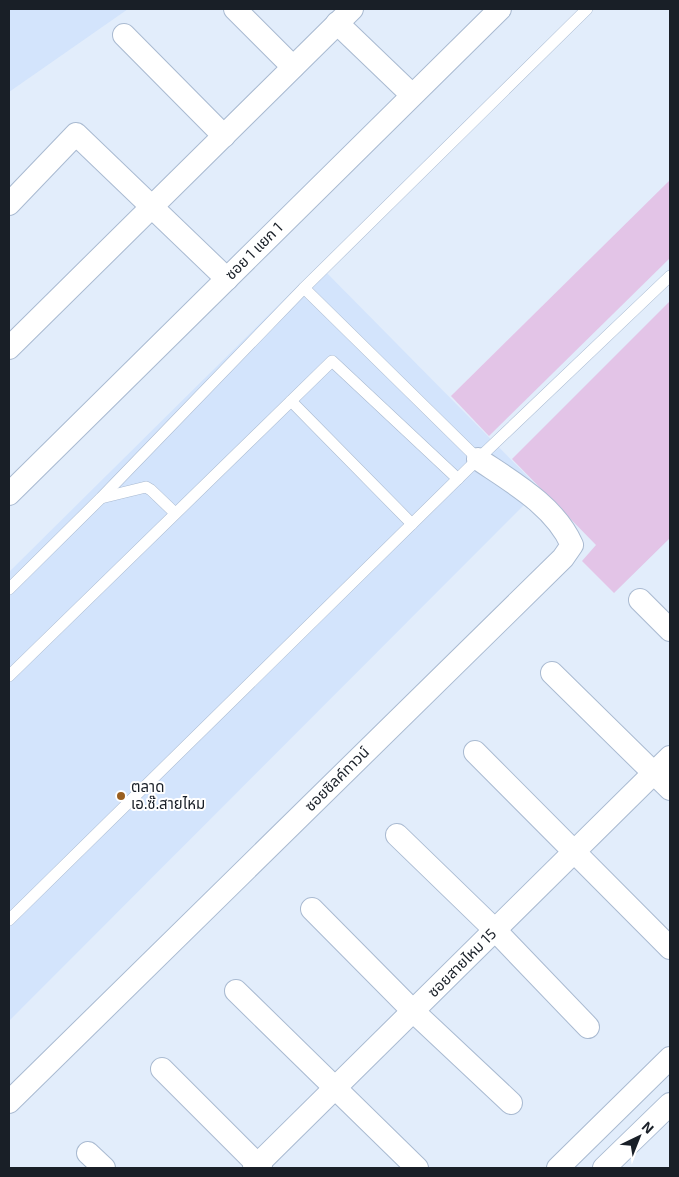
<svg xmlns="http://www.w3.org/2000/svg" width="679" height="1177" viewBox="0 0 679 1177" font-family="'Exo 2','Noto Sans Thai',sans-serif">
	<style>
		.built { fill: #d3e4fc }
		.green { fill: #e3c4e7 }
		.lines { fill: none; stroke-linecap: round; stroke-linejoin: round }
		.service-casing { stroke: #a9bad1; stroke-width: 12 }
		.minor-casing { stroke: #a9bad1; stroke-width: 24 }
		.service { stroke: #fff; stroke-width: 11 }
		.minor { stroke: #fff; stroke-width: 22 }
		.poi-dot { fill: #9a5f1f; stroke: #fff; stroke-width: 2 }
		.labels { text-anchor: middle; stroke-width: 4; stroke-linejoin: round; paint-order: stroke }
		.street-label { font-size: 15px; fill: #191f27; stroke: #fff }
		.poi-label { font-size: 15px; fill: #191f27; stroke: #fff; text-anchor: start }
	</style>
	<rect width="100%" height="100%" fill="#e2edfb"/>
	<g class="built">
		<path d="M9,9H128L9,92Z"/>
		<path d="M319,265L540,489L9,1021V572Z"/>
	</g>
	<g class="green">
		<path d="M670,180V258L489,436L451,396Z"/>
		<path d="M670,301V538L614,593L582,561L596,545L512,459Z"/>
	</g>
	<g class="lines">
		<g class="service-casing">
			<g id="service">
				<path d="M304,288L478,459"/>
				<path d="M291,401L412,524"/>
				<path d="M101,498L146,487L151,490L175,513"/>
				<path d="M9,589L101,498L304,288L587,9"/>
				<path d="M9,676L332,361L458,479"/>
				<path d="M9,920L478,459L670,276"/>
			</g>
		</g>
		<g class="minor-casing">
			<g id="minor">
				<path d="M235,9L293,67"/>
				<path d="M337,23L412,95"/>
				<path d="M124,35L224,136"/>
				<path d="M9,204L76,134L227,279"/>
				<path d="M9,348L352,9"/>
				<path d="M9,494L500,9"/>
				<path d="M640,600L670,630"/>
				<path d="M552,673L670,789"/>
				<path d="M475,752L670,948"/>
				<path d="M397,835L495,930L588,1027"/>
				<path d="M312,909L413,1011L511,1103"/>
				<path d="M236,991L417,1168"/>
				<path d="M162,1069L261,1168"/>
				<path d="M9,1102L563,558L572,545C555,506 512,482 478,459"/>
				<path d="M88,1153L104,1168"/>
				<path d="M254,1168L670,757"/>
				<path d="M558,1168L670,1058"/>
				<path d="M604,1168L670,1104"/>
			</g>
		</g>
		<use href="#service" class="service"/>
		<use href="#minor" class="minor"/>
	</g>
	<circle class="poi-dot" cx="121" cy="796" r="5"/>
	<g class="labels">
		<g class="street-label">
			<text transform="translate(254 251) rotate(-45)" y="5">ซอย 1 แยก 1</text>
			<text transform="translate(337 779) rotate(-45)" y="5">ซอยซิลค์ทาวน์</text>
			<text transform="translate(462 963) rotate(-45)" y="5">ซอยสายไหม 15</text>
		</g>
		<g class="poi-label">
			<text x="131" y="792">ตลาด<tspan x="131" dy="17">เอ.ซ๊.สายไหม</tspan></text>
		</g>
	</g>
	<rect width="679" height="1177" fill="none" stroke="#191f27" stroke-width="20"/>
	<g transform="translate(639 1137) rotate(43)" stroke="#ffffff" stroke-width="4" paint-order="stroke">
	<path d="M0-4L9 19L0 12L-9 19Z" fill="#191f27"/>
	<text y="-8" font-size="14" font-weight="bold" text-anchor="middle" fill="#191f27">N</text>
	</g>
</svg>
